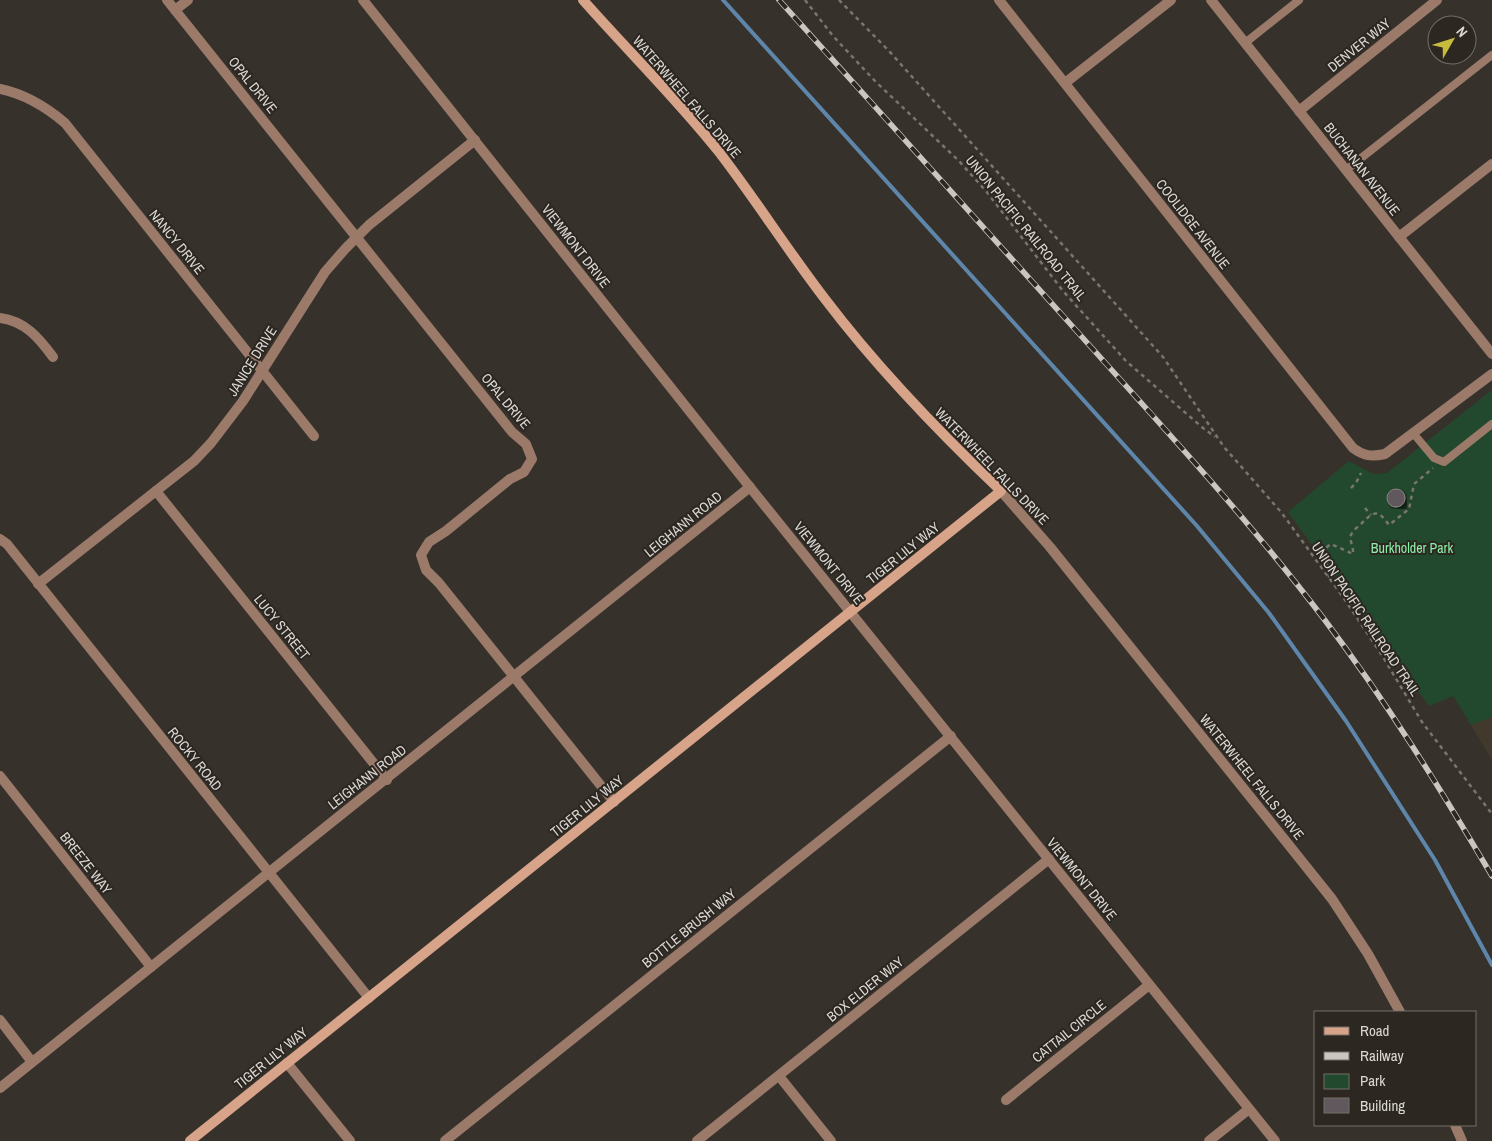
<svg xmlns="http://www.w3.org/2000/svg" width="1492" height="1141" viewBox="0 0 1492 1141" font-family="'Archivo Narrow',sans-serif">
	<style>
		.built { fill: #42392d }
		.green { fill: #22492e }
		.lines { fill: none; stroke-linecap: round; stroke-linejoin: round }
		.stream { stroke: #5e86ab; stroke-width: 4 }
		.building { fill: #61585d; stroke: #8b8286; filter: url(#shadow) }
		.path { stroke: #79756f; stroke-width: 2.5; stroke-dasharray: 4 4; stroke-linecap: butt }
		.lane { stroke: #9b7a6a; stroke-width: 8 }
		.street { stroke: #9b7a6a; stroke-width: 10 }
		.secondary { stroke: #d7a389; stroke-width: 10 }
		.rail-casing { stroke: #cac6c2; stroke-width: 5.5 }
		.rail { stroke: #2c2721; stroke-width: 4; stroke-dasharray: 11; stroke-linecap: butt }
		.labels { text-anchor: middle; stroke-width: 4; stroke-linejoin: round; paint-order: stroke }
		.street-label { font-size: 14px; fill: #dbd8d4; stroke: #2c2721 }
		.park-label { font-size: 14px; fill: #8beea7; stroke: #2c2721 }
	</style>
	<defs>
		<filter id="shadow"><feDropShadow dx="4.5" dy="4.5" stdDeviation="2.5" flood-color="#0009"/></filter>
	</defs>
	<rect width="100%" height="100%" fill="#36312b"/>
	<path class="built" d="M1492,717V760L1471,725Z"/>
	<path class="green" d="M1492,390V717L1471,725L1453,696L1429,706L1288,512L1349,461L1373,474L1387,473Z"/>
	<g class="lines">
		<path class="stream" d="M723,0L1197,526L1269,613L1346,721L1435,860L1492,965"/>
	</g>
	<circle class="building" cx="1396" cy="498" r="9"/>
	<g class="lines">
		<g class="path">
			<path d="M805,0L833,36L875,81L958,160L986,191L1063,291L1126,361L1203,428L1215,437"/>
			<path d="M839,0L889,51L1163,357L1224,447L1281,512L1343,597L1383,657L1422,722L1492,814"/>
			<path d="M1351,488L1356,483L1361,473"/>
			<path d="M1365,508L1371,515"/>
			<path d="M1328,577L1333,573L1319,553L1331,544L1353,554C1354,548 1349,540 1351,535C1353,530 1359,526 1362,523C1375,510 1378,510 1389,525L1409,509L1414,484L1433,468"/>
		</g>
		<g class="lane">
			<path d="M1245,43L1299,0"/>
			<path d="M1346,170L1492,55"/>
			<path d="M1413,433L1434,458L1444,462L1492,424"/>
		</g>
		<g class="street">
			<path d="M167,0L512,432L526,444L532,459L524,472L510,479L446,531L429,542L421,555L426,570L439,583L614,802"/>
			<path d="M363,0L737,471L1275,1141"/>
			<path d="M999,0L1353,448C1364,456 1371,457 1385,454L1492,374"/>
			<path d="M1211,0L1492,354"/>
			<path d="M175,10L188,0"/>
			<path d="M1065,83L1171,0"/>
			<path d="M0,89C25,94 46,107 65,123L314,436"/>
			<path d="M1299,111L1437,0"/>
			<path d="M1399,237L1492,164"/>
			<path d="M0,318C25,321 39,338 53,357"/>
			<path d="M156,491L387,780"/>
			<path d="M1001,491L1050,547L1332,899L1368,954L1400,1012"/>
			<path d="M0,539L7,544L369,998"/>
			<path d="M38,584L194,461L211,443L243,401L325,272L345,249L369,225L475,140"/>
			<path d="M0,776L151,967"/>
			<path d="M0,1020L32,1062"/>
			<path d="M287,1063L350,1141"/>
			<path d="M779,1076L831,1141"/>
			<path d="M0,1088L750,487"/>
			<path d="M1006,1100L1149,985"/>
			<path d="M1455,1125L1462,1141"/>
			<path d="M445,1141L951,736"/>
			<path d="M697,1141L1049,859"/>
			<path d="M1209,1141L1249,1109"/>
		</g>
		<path class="secondary" d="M190,1141L1001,491C938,431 878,369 825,299C788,251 756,200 719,152C677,99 628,51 583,0"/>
		<g class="rail-casing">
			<path id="rail" d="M779,0C883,116 987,231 1091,347C1171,436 1252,524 1324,619C1386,701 1440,788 1492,876"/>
		</g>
		<use href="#rail" class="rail"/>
	</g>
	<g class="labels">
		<g class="street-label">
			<text transform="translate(1359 45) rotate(-39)" y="5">DENVER WAY</text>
			<text transform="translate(253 85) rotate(51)" y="5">OPAL DRIVE</text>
			<text transform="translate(687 97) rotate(49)" y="5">WATERWHEEL FALLS DRIVE</text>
			<text transform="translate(1362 169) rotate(52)" y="5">BUCHANAN AVENUE</text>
			<text transform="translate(1193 224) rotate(52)" y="5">COOLIDGE AVENUE</text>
			<text transform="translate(1026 228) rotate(51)" y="5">UNION PACIFIC RAILROAD TRAIL</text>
			<text transform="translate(177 242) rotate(51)" y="5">NANCY DRIVE</text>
			<text transform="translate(576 246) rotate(52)" y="5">VIEWMONT DRIVE</text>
			<text transform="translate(252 361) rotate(-58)" y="5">JANICE DRIVE</text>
			<text transform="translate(506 401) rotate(50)" y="5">OPAL DRIVE</text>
			<text transform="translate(992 466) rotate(46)" y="5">WATERWHEEL FALLS DRIVE</text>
			<text transform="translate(683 524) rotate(-39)" y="5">LEIGHANN ROAD</text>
			<text transform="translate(903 553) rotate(-39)" y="5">TIGER LILY WAY</text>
			<text transform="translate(829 563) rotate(51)" y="5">VIEWMONT DRIVE</text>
			<text transform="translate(1366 619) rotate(56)" y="5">UNION PACIFIC RAILROAD TRAIL</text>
			<text transform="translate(282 627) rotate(51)" y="5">LUCY STREET</text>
			<text transform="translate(195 759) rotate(51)" y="5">ROCKY ROAD</text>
			<text transform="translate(367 777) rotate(-38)" y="5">LEIGHANN ROAD</text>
			<text transform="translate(1252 777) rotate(51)" y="5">WATERWHEEL FALLS DRIVE</text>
			<text transform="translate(587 806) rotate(-39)" y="5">TIGER LILY WAY</text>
			<text transform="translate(86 863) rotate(52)" y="5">BREEZE WAY</text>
			<text transform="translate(1082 879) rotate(51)" y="5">VIEWMONT DRIVE</text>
			<text transform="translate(689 928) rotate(-39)" y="5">BOTTLE BRUSH WAY</text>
			<text transform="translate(865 989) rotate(-39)" y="5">BOX ELDER WAY</text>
			<text transform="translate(1069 1031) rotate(-39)" y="5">CATTAIL CIRCLE</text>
			<text transform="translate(271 1058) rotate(-39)" y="5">TIGER LILY WAY</text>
		</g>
		<g class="park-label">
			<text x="1412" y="553">Burkholder Park</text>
		</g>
	</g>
	<rect x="1314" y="1011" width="162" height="115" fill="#2c2721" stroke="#726e69"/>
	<rect x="1324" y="1027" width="25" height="8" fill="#d7a389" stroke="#726e69"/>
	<text x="1360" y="1036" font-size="15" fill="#dbd8d4">Road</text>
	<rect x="1324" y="1052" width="25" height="8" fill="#cac6c2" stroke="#726e69"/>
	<text x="1360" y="1061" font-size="15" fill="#dbd8d4">Railway</text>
	<rect x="1324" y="1074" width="25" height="15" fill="#22492e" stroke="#726e69"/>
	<text x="1360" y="1086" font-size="15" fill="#dbd8d4">Park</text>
	<rect x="1324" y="1098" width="25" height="15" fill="#61585d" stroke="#726e69"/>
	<text x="1360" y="1111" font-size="15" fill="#dbd8d4">Building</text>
	<g transform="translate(1452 40) rotate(51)"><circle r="24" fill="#2c2721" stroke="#726e69"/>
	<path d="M0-4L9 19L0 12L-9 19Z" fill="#c7bb3c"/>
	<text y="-8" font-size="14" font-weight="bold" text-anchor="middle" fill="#dbd8d4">N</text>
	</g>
</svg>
